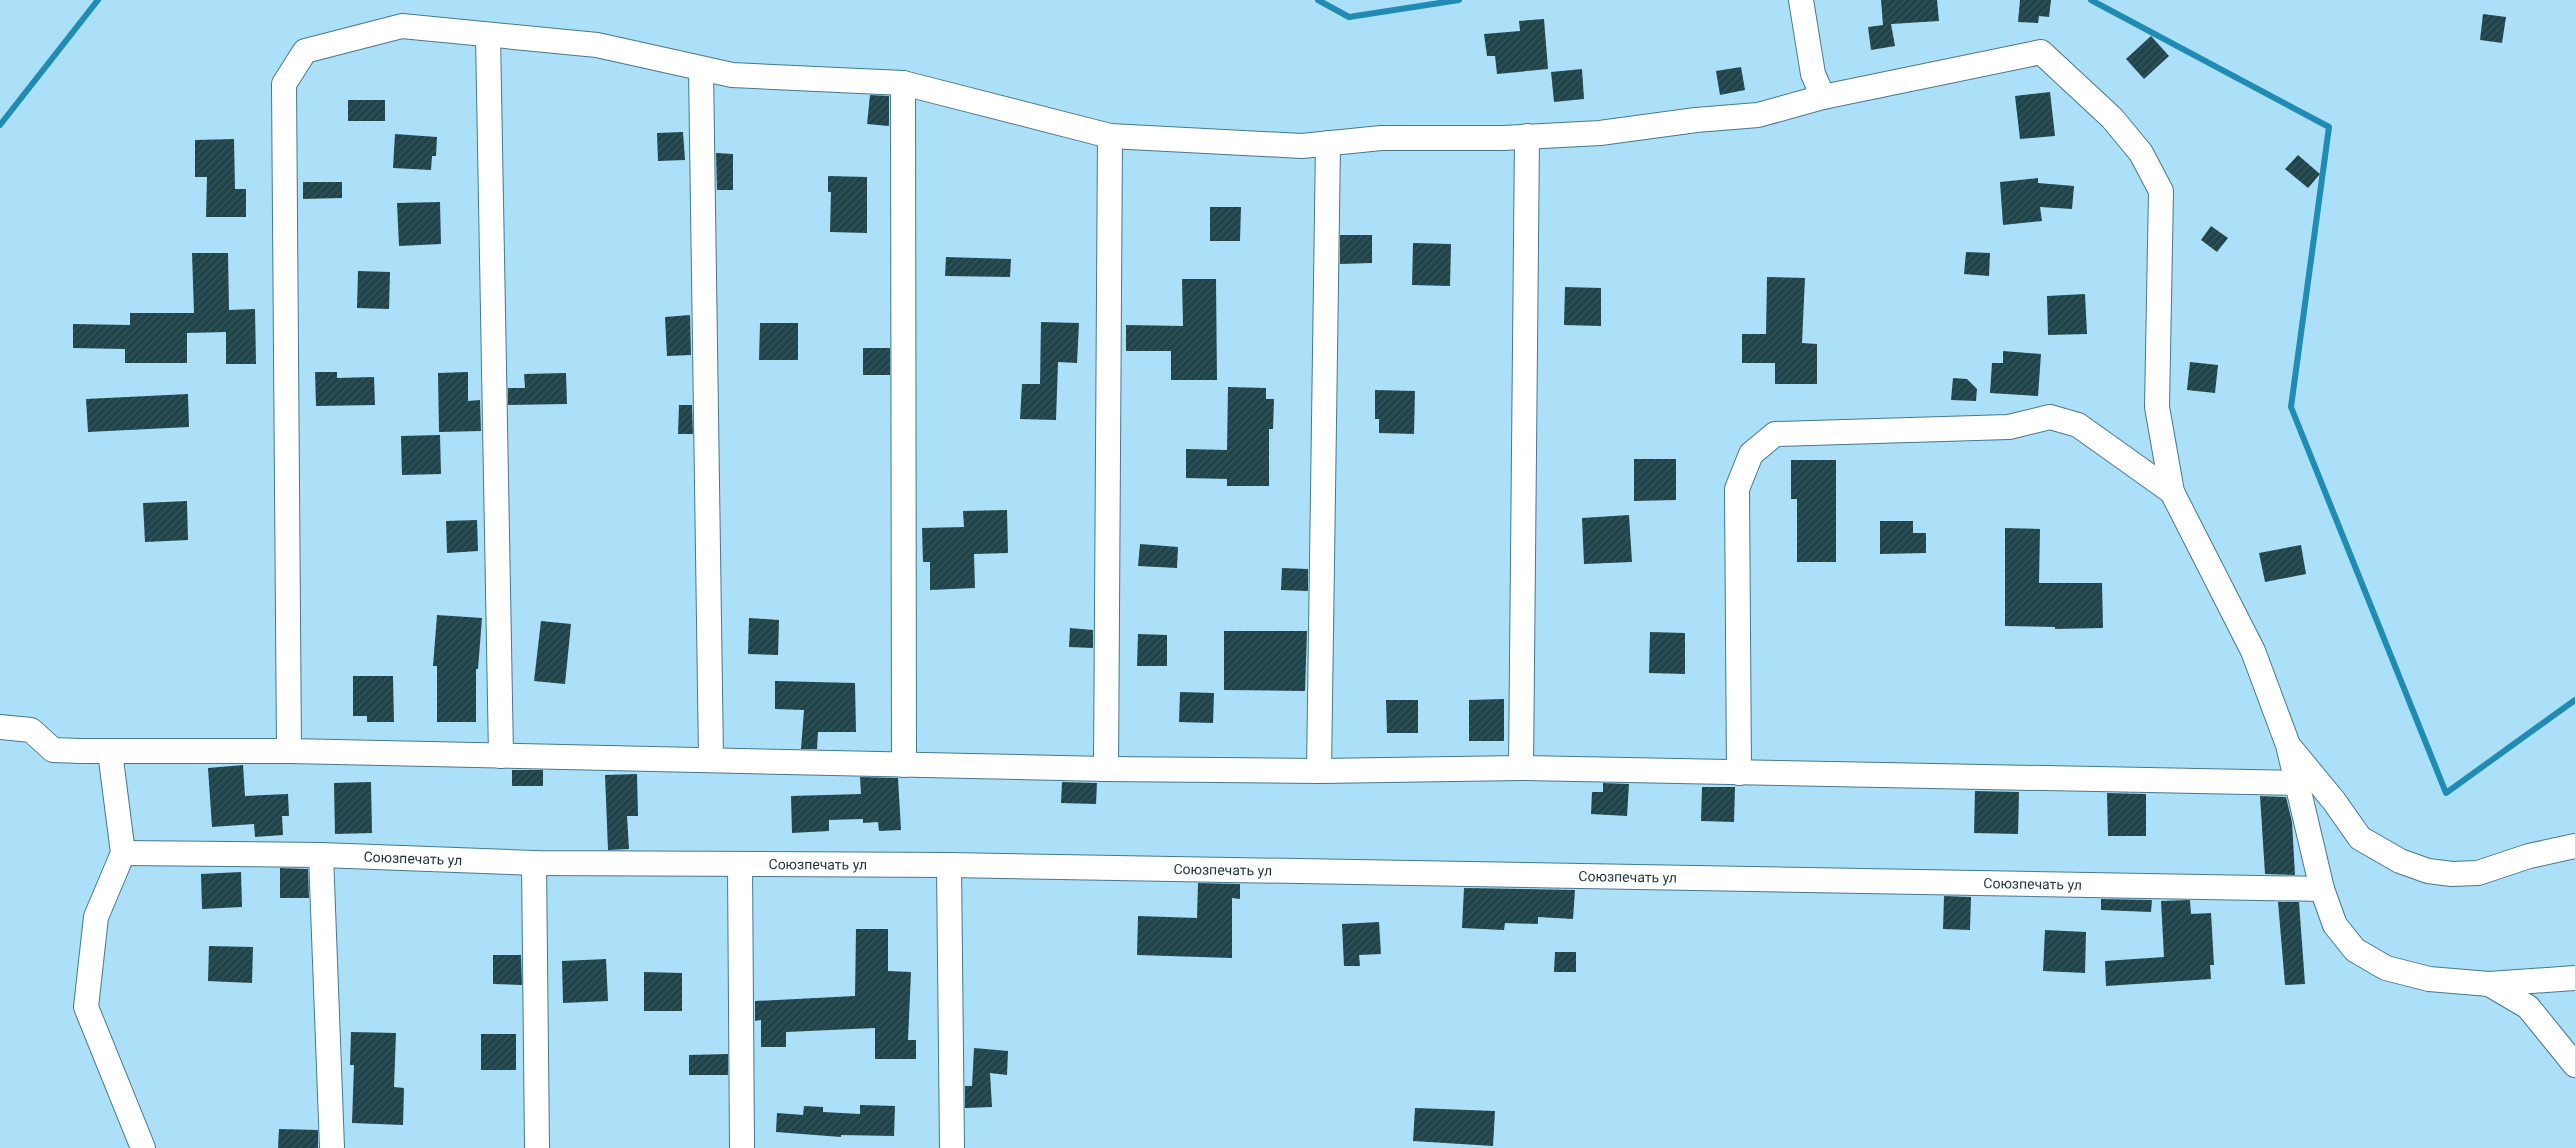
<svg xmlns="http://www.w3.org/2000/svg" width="2575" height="1148" viewBox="0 0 2575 1148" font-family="Roboto,sans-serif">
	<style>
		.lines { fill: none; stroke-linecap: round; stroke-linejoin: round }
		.stream { stroke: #208bb3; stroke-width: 6 }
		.building { fill: url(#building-hatch) }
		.minor-casing { stroke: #46788e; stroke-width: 26 }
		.minor { stroke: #fff; stroke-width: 24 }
		.labels { text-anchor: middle; stroke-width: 5; stroke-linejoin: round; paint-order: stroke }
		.street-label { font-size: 14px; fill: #1f343e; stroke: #cbeaf9 }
	</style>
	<defs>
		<pattern id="building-hatch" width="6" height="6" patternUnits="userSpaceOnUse" patternTransform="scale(1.25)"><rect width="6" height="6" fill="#1f444a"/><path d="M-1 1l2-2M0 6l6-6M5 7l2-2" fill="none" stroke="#37575c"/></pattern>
	</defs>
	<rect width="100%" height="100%" fill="#ace0f9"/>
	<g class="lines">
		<g class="stream">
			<path d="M1318,0L1349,17L1459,0"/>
			<path d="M2091,0L2329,127L2291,407L2446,793L2575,700"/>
			<path d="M0,125L98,0"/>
		</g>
	</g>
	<g class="building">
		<path d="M1881,0H1937L1939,21L1891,24L1895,46L1871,50L1868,27L1883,25Z"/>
		<path d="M2020,0H2051L2049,17L2039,16L2038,23L2018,22Z"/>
		<path d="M2483,14L2506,17L2502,43L2480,40Z"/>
		<path d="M1544,19L1548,69L1497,74L1495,56H1487L1484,34L1520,31L1519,21Z"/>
		<path d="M2151,36L2169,56L2144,79L2126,59Z"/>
		<path d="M1741,67L1745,90L1720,95L1716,71Z"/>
		<path d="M1582,69L1584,99L1554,102L1551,72Z"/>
		<path d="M2050,92L2055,136L2020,139L2015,96Z"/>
		<path d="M870,95L889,96V126L867,124Z"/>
		<rect x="348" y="100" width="37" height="21"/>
		<path d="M683,132L685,160L658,161L657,133Z"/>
		<path d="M395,134L437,137L436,156H432L431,170L393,168Z"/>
		<path d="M234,139L235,189H246V217H206L207,177H195V140Z"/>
		<path d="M716,153L733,154V190H717Z"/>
		<path d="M2298,155L2320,174L2308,188L2285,169Z"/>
		<path d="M828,176L867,177V233L830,232L831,192H828Z"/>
		<path d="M2038,178V183L2074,186L2072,209L2040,207L2042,221L2003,225L2000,182Z"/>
		<path d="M303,182H342V198L303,199Z"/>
		<path d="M440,202L441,244L399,246L397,203Z"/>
		<path d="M1210,207H1241L1240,241H1210Z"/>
		<path d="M2211,226L2228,238L2217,252L2201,240Z"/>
		<path d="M1340,235H1372V263L1340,264Z"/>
		<path d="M1413,243L1451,244L1450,286L1412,285Z"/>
		<path d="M1966,252L1990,253L1989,276L1964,274Z"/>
		<path d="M192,253H228L229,310L255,309L256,364H226V332L187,333V363H125V349L73,348V324L130,325V313H194Z"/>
		<path d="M946,257L1011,259L1010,277L945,276Z"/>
		<path d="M358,271L390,272L389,309L357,308Z"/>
		<path d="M1767,277L1805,278L1802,343L1817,344V384H1775V363H1742V334H1766Z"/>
		<path d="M1182,279H1216L1217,380H1171V351H1126V325L1183,326Z"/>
		<path d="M1565,287L1601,288V326L1564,325Z"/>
		<path d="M2085,294L2087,334L2048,335L2047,296Z"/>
		<path d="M690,315L691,355L667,356L665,317Z"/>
		<path d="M1041,322L1079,323L1077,363L1058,362L1056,420L1020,419L1022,384H1040Z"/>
		<path d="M760,323H798V360H759Z"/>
		<rect x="863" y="348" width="27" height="27"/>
		<path d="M2003,351L2041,354L2038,396L1990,393L1992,363H2003Z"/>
		<path d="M2190,362L2218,365L2215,393L2187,390Z"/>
		<path d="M315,372H337V378L374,377L375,405L316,406Z"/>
		<path d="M468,372V401L480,400L481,431L439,432L438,373Z"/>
		<path d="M566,373L567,404L508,405V388H525L524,374Z"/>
		<path d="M1953,378L1967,379L1977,389L1976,401L1951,400Z"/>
		<path d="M1228,387L1266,388V399H1274L1273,429H1269V486H1227V479L1186,478V449L1227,450Z"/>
		<path d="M1375,390L1415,391L1414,434L1379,433V419H1375Z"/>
		<path d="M188,394L189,427L88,432L86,399Z"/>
		<path d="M679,405H692L693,434H678Z"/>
		<path d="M440,435L441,474L402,475L401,436Z"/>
		<path d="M1634,459H1676V500L1634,501Z"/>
		<path d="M1791,460H1836V562H1797V499H1791Z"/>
		<path d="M187,501L188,540L145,542L143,503Z"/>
		<path d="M1007,510L1008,553L974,554L975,588L930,590V562H923L922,528L964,527L963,511Z"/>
		<path d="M1629,515L1632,562L1584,564L1582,518Z"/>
		<path d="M477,520L478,551L447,553L446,521Z"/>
		<path d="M1880,521H1913V533H1926V553L1880,554Z"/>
		<path d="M2005,528L2040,529L2039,583H2102L2103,628L2055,629V627L2005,626Z"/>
		<path d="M1140,544L1178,547L1177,568L1138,566Z"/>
		<path d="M2301,545L2306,574L2265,582L2259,553Z"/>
		<path d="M1282,568L1308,569V591L1281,590Z"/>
		<path d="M437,615L482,618L478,669H476V722H437V666H433Z"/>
		<path d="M749,618L779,620L778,655L748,654Z"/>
		<path d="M541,621L571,624L565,684L534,681Z"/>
		<path d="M1070,628L1093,630V648L1069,647Z"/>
		<path d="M1224,631H1307L1305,691L1224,690Z"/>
		<path d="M1650,632L1685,633V674L1649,673Z"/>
		<path d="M1138,634L1167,635V666H1137Z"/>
		<path d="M353,676H393L394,722H367V716H353Z"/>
		<path d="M775,681L855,683L856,732H818L817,749H801L804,710L775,709Z"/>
		<path d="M1180,692L1214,693L1213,723L1179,722Z"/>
		<path d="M1504,699V741H1469V700Z"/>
		<path d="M1386,700H1418V733H1387Z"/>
		<path d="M243,765L245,796L288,794L289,816H282L283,835L255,837L254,824L212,827L208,768Z"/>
		<rect x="512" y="770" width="31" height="16"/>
		<path d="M637,774L638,816H627L629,849L608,850L605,775Z"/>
		<path d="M860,777L898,778L901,830L879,831L878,822L863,823V819L829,820V831L792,833L791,796L861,794Z"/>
		<path d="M371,782L372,833L335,834L334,783Z"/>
		<path d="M1062,782L1097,783L1096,804L1061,803Z"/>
		<path d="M1603,783L1629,784L1627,816L1591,814L1592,792H1603Z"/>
		<path d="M1702,787H1735L1734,822L1701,821Z"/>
		<path d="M1975,791L2019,792L2018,834L1974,833Z"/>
		<path d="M2107,793L2146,794V836H2108Z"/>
		<path d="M2260,796L2286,797L2292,822L2295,875L2265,874Z"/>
		<path d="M280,868L308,869L309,898H280Z"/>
		<path d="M241,872L242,907L202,909L201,874Z"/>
		<path d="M1198,883L1240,884V899L1232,898V958L1137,955L1138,916L1197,918Z"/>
		<path d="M1464,888L1575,890L1573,919L1538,917V924L1505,923L1504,930L1462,928Z"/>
		<path d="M1944,896L1971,897L1970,930L1943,929Z"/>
		<path d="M2101,899L2152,900L2151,912L2101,910Z"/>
		<path d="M2190,900L2191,914L2211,913L2214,965H2210L2211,979L2106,986L2105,961L2164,957L2161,901Z"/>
		<path d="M2278,902H2299L2305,984L2285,985Z"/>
		<path d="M1379,922L1381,954L1359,955L1360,966H1344L1342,924Z"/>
		<path d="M856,929H888V971L911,972L908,1040H916V1059H875V1028L786,1032V1047H761V1020L755,1021V1001L855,996Z"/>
		<path d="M2045,930L2086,932L2085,973L2043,971Z"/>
		<path d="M209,946L253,947L252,983L208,981Z"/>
		<path d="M1555,952H1576V972H1554Z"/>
		<path d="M493,955H521L522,985L493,984Z"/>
		<path d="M606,959L608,1001L563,1003L562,961Z"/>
		<path d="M644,972L682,973V1011H644Z"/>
		<path d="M351,1032L396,1033L394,1087L404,1088L403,1125L352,1123L354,1065H350Z"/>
		<rect x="481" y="1034" width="35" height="36"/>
		<path d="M974,1048L1008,1051L1007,1075L990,1073L992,1107L965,1108V1086H972Z"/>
		<path d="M728,1054V1075H689V1055Z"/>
		<path d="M860,1105L895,1106L894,1136L841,1135V1137L776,1132L777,1113L803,1115L804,1106L823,1107V1112L860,1114Z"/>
		<path d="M1415,1108L1495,1111L1493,1146L1413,1141Z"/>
		<path d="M279,1129L318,1130V1148H278Z"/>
	</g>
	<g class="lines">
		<g class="minor-casing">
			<g id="minor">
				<path d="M1801,0L1813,74L1823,97"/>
				<path d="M488,35L501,756"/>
				<path d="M701,69L711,759"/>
				<path d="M903,83L904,765"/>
				<path d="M0,727L31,730L53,750L81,751H289L1106,769L1319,771L1521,768L2298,783"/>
				<path d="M2292,750L2334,801L2360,838L2400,861L2428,871L2452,874L2478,873L2529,856L2575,846"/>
				<path d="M289,751L284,84L305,51L402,26L597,45L732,75L903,83L1110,136L1302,146L1381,138H1504L1600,133L1696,120L1758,115L1823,97L2041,52L2112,118L2141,153L2161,191L2157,407L2172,492L2253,651L2288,745L2322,889L2335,925L2355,950L2386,968L2429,979L2489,984L2575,978"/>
				<path d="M110,752L123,853L96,917L86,1007L143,1148"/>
				<path d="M1521,768L1527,136"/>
				<path d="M1106,769L1110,136"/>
				<path d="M1319,771L1328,143"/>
				<path d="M1739,773L1737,489L1751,454L1775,434L2009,427L2050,417L2078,425L2172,492"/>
				<path id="s1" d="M123,853L321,855L534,863L949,865L2322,889"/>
				<path d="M321,855L332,1148"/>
				<path d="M534,863L537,1148"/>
				<path d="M740,865L742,1148"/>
				<path d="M949,865L952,1148"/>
				<path d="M2489,984L2528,1007L2575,1065"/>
			</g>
		</g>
		<use href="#minor" class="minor"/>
	</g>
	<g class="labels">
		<g class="street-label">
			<text dy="5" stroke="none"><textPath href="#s1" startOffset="290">Союзпечать ул</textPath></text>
			<text dy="5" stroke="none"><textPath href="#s1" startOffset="695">Союзпечать ул</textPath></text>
			<text dy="5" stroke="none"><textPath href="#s1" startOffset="1100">Союзпечать ул</textPath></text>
			<text dy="5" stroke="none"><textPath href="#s1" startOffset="1505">Союзпечать ул</textPath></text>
			<text dy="5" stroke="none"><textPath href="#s1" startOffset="1910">Союзпечать ул</textPath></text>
		</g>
	</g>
</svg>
